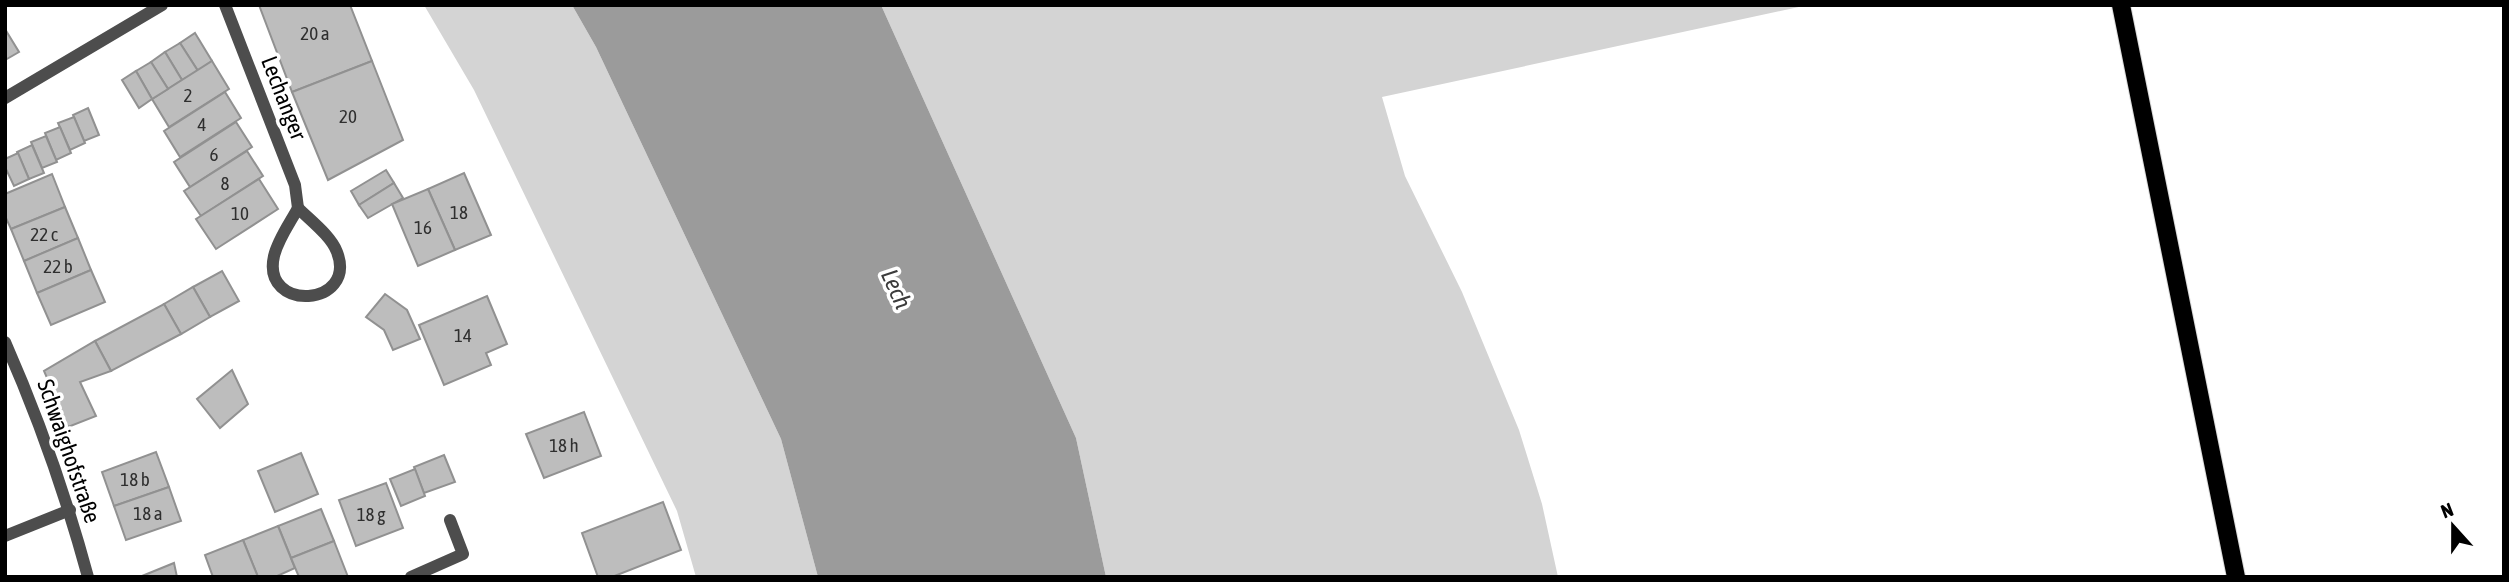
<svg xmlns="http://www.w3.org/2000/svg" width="2509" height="582" viewBox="0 0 2509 582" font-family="'Asap Condensed',sans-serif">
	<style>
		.green { fill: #d4d4d4 }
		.water { fill: #9b9b9b }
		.building { fill: #bdbdbd; stroke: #919191; stroke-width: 2 }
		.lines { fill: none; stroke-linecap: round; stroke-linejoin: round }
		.major-casing { stroke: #dbdbdb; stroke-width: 20 }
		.minor { stroke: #4d4d4d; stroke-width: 12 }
		.major { stroke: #000; stroke-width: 18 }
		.labels { text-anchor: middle; stroke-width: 7; stroke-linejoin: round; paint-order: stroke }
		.number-label { font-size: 19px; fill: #2f2f2f }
		.street-label { font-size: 23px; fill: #000; stroke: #fff }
		.water-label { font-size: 24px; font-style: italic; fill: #3c3c3c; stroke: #fff }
	</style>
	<rect width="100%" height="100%" fill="#fff"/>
	<g class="green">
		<path d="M424,5H572L596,47L781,439L818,577H696L677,511L474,90Z"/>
		<path d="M881,5H1808L1382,97L1405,176L1462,292L1519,430L1542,504L1558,577H1106L1076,438Z"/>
	</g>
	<path class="water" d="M572,5H881L1076,438L1106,577H818L781,439L596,47Z"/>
	<g class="building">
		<path d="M259,5H350L372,61L292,92Z"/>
		<path d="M5,29L19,52L5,60Z"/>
		<path d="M195,33L212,61L198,71L180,43Z"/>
		<path d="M180,43L198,71L182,80L165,52Z"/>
		<path d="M165,52L182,80L168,89L151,62Z"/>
		<path d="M212,61L229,89L169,127L152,99Z"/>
		<path d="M372,61L403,140L328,180L292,92Z"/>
		<path d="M151,62L168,89L152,99L136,71Z"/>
		<path d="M136,71L152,99L139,108L122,80Z"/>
		<path d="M225,92L241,118L180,157L164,131Z"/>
		<path d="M88,108L99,135L84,141L73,115Z"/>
		<path d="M74,117L85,143L70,150L58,123Z"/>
		<path d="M236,122L252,147L190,187L174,162Z"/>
		<path d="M60,127L71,153L56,160L45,133Z"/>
		<path d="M46,136L57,162L42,168L31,142Z"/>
		<path d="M32,145L44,173L29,179L17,152Z"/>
		<path d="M247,151L263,176L201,216L184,191Z"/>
		<path d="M18,153L29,179L14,186L5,167V159Z"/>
		<path d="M386,170L394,183L359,205L351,191Z"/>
		<path d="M464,173L491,235L455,250L428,189Z"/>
		<path d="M52,174L65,207L11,229L5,216V194Z"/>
		<path d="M259,179L278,209L216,249L196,219Z"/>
		<path d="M394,183L403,198L368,218L359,205Z"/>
		<path d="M428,189L455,250L418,266L392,204Z"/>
		<path d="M65,207L78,238L24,261L11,229Z"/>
		<path d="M78,238L91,270L37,293L24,261Z"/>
		<path d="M91,270L105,302L51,325L37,293Z"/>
		<path d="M222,271L239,301L210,317L193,287Z"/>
		<path d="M193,287L210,317L181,334L164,304Z"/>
		<path d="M385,294L407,310L420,339L393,350L384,330L366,317Z"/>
		<path d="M487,296L507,344L486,353L491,365L444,385L419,325Z"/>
		<path d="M164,304L181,334L111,371L95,341Z"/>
		<path d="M95,341L111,371L80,382L96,416L68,427L44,371Z"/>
		<path d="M232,370L248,404L220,428L197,399Z"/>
		<path d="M584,412L601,456L544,478L526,434Z"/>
		<path d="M156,452L169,487L114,506L102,472Z"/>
		<path d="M301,453L318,494L275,512L258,471Z"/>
		<path d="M444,455L455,482L424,493L414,467Z"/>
		<path d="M415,469L425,496L401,506L390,479Z"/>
		<path d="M386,483L403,528L356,546L339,500Z"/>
		<path d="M169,487L181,521L126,540L114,506Z"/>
		<path d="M663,502L681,550L612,577H598L582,533Z"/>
		<path d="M321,509L334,541L291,558L278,526Z"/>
		<path d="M278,526L295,568L275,577H258L243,540Z"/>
		<path d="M243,540L258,577H213L205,555Z"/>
		<path d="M334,541L348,577H299L291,558Z"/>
		<path d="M174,563L177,577H142V576Z"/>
	</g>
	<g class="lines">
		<g class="major-casing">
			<path id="major" d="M2121,5L2236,577"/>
		</g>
		<g class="minor">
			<path d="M225,5L295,185L298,208"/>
			<path d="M5,98L162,5"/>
			<path d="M298,208C311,221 331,236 337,252C358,307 261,313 274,256C278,239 290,223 298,208Z"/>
			<path d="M5,342C39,419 66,496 88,577"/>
			<path d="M5,536L70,510"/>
			<path d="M411,577L463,554L450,520"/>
		</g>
		<use href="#major" class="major"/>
	</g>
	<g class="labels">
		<g class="number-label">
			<text x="315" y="40">20 a</text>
			<text x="188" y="102">2</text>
			<text x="348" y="123">20</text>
			<text x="202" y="131">4</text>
			<text x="214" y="161">6</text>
			<text x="225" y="190">8</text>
			<text x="459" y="219">18</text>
			<text x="240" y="220">10</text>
			<text x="423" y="234">16</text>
			<text x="44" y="241">22 c</text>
			<text x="58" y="273">22 b</text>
			<text x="463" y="342">14</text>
			<text x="564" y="452">18 h</text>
			<text x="135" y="486">18 b</text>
			<text x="148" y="520">18 a</text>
			<text x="371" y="521">18 g</text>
		</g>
		<g class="street-label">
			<text transform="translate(284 98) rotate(69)" y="8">Lechanger</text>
			<text transform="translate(69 451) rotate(71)" y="8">Schwaighofstraße</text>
		</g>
		<g class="water-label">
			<text transform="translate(896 289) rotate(66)" y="8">Lech</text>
		</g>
	</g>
	<rect width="2509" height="582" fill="none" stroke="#000000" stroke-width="14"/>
	<g transform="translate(2453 526) rotate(339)" stroke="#ffffff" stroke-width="5" paint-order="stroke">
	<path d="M0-5L12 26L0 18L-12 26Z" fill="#000000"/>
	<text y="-10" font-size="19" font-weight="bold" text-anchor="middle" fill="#000000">N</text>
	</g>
</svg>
